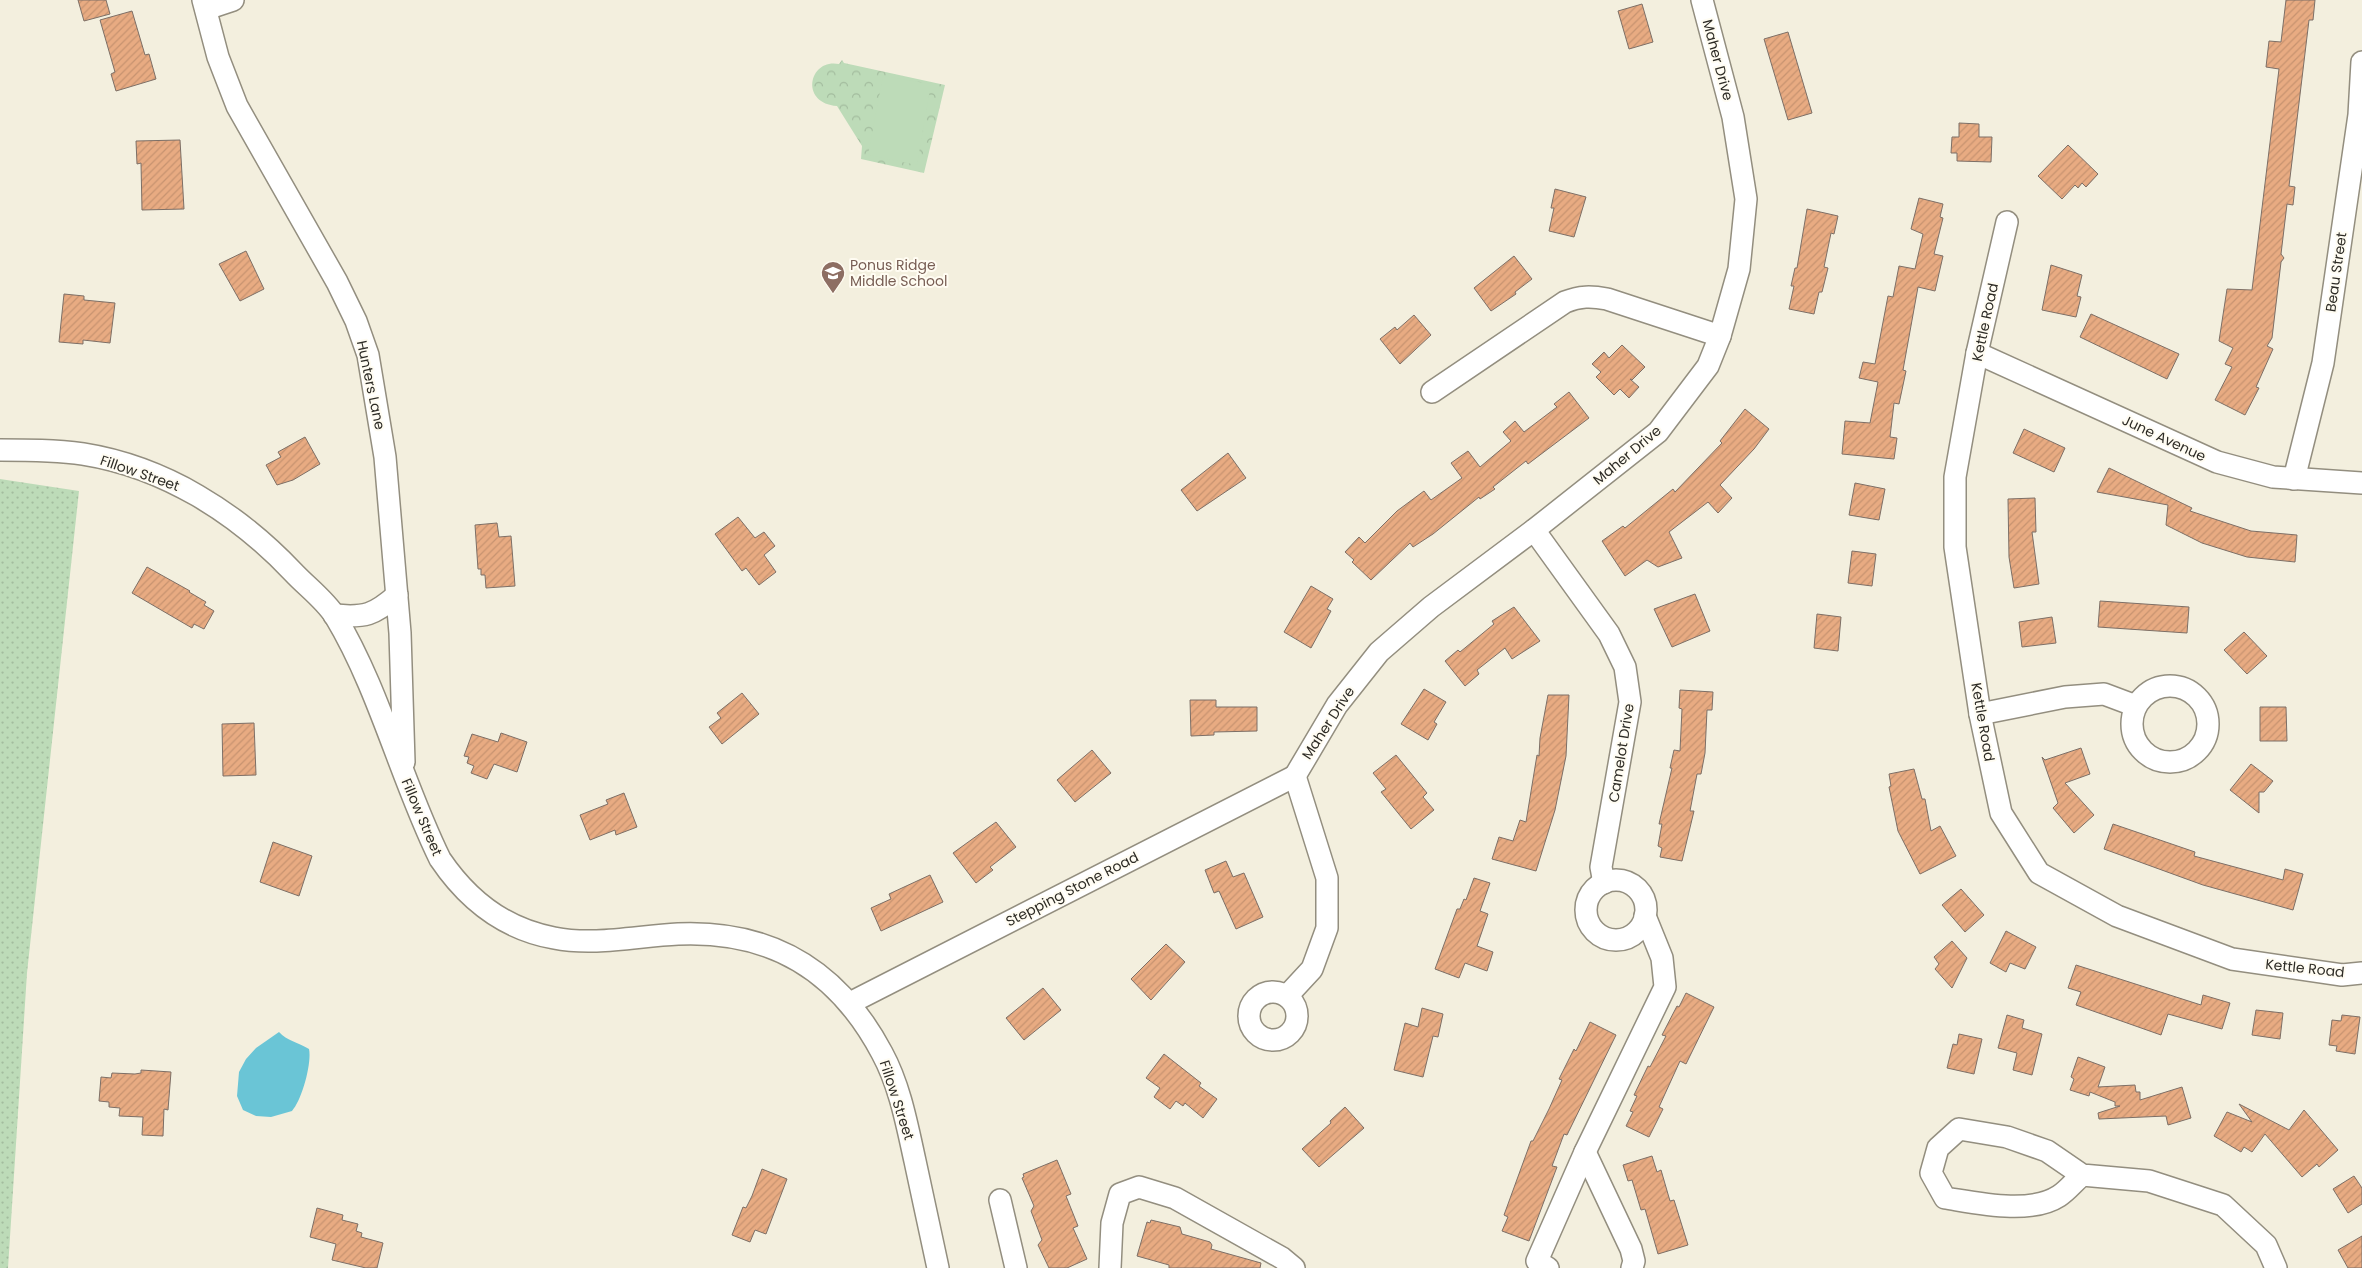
<svg xmlns="http://www.w3.org/2000/svg" width="2362" height="1268" viewBox="0 0 2362 1268" font-family="Poppins,sans-serif">
	<style>
		.grass { fill: url(#grass-dots) }
		.park { fill: url(#park-crowns) }
		.garden { fill: #bddbb8 }
		.water { fill: #6ac5d6 }
		.building { fill: url(#building-hatch); stroke: #7d6f66 }
		.lines { fill: none; stroke-linecap: round; stroke-linejoin: round }
		.minor-casing { stroke: #938e7f; stroke-width: 24 }
		.minor { stroke: #fff; stroke-width: 21 }
		.labels { text-anchor: middle; stroke-width: 4; stroke-linejoin: round; paint-order: stroke }
		.street-label { font-size: 14px; fill: #2d2b25; stroke: #fffcf2 }
		.education-label { font-size: 14px; fill: #785e54; stroke: #fffcf2; text-anchor: start }
	</style>
	<defs>
		<pattern id="grass-dots" width="8" height="8" patternUnits="userSpaceOnUse" patternTransform="scale(1.25)"><rect width="8" height="8" fill="#bddbb8"/><path d="M2 2h.1M6 6h.1" fill="none" stroke="#a3bc9e" stroke-width="1.8" stroke-linecap="round"/></pattern>
		<pattern id="park-crowns" width="20" height="18" patternUnits="userSpaceOnUse" patternTransform="scale(1.25)"><rect width="20" height="18" fill="#bddbb8"/><path d="M2 6a3 3 0 1 1 6 0M12 15a3 3 0 1 1 6 0" fill="none" stroke="#a3bc9e"/></pattern>
		<pattern id="building-hatch" width="6" height="6" patternUnits="userSpaceOnUse" patternTransform="scale(1.25)"><rect width="6" height="6" fill="#e8ab82"/><path d="M-1 1l2-2M0 6l6-6M5 7l2-2" fill="none" stroke="#c79370"/></pattern>
	</defs>
	<rect width="100%" height="100%" fill="#f3efde"/>
	<path class="grass" d="M0,479L79,491L27,973L8,1268H0Z"/>
	<path class="park" d="M842,60L844,63L945,85L924,173L861,159L862,146L837,106C799,103 809,58 839,64Z"/>
	<path class="garden" d="M883,76L931,84L917,165L868,155Z"/>
	<path class="water" d="M279,1032C287,1041 298,1042 309,1049C312,1063 302,1100 292,1111L271,1117L256,1116L243,1110L237,1096L239,1072L246,1059L256,1048Z"/>
	<g class="building">
		<path d="M78,0H106L110,14L84,21Z"/>
		<path d="M2286,0H2315L2313,20H2309L2289,186L2295,187L2293,205L2287,204L2281,254L2284,258L2281,262L2272,338L2267,346L2273,349L2256,387L2259,388L2245,415L2215,400L2232,367L2225,364L2233,348L2219,341L2227,289L2252,290L2279,69L2266,67L2269,41L2281,42Z"/>
		<path d="M1642,4L1653,42L1629,49L1618,11Z"/>
		<path d="M132,11L145,55L149,54L156,79L116,91L111,74L115,72L100,20Z"/>
		<path d="M1788,32L1812,113L1788,120L1764,39Z"/>
		<path d="M1959,123L1979,124V137H1992L1991,162L1957,161V153H1951L1952,137H1959Z"/>
		<path d="M180,140L184,209L142,210L141,163L137,164L136,141Z"/>
		<path d="M2068,145L2098,174L2086,187L2082,183L2078,188L2075,185L2062,199L2038,176Z"/>
		<path d="M1555,189L1586,197L1574,237L1549,231L1554,208H1551Z"/>
		<path d="M1919,198L1943,204L1940,217L1943,218L1934,254L1943,256L1935,291L1918,287L1903,370L1906,371L1899,404L1894,403L1890,437L1897,438L1894,459L1842,454L1845,421L1870,423L1878,382L1859,378L1863,362L1875,364L1888,296L1893,297L1899,266L1915,269L1923,234L1911,229Z"/>
		<path d="M1807,209L1838,216L1834,234L1831,233L1824,267L1828,268L1822,292H1819L1814,314L1789,309L1794,286H1791L1795,268H1797Z"/>
		<path d="M246,251L264,289L240,301L219,264Z"/>
		<path d="M1514,256L1532,279L1515,292L1516,294L1491,311L1474,288Z"/>
		<path d="M2051,265L2082,275L2077,296L2081,297L2076,317L2042,310Z"/>
		<path d="M64,294L84,296V300L115,303L110,343L83,340V344L59,342Z"/>
		<path d="M2091,314L2179,354L2167,379L2080,337Z"/>
		<path d="M1414,315L1431,335L1400,364L1380,339L1395,327L1397,330Z"/>
		<path d="M1622,345L1645,367L1632,380L1630,379L1639,387L1629,398L1620,389L1614,395L1596,377L1601,372L1592,364L1604,352L1609,358Z"/>
		<path d="M1569,392L1589,418L1528,464L1526,461L1493,487L1495,489L1480,499L1479,497L1433,534L1413,547L1410,543L1371,580L1352,562L1354,560L1345,552L1359,537L1365,543L1397,511L1424,491L1431,500L1462,478L1451,463L1468,451L1480,467L1511,441L1503,432L1515,421L1524,432L1557,407L1554,404Z"/>
		<path d="M1745,409L1769,429L1754,449L1720,485L1732,498L1718,513L1708,502L1669,532L1682,558L1658,567L1647,560L1625,576L1602,541L1623,526L1625,528L1673,489L1675,492L1722,443L1720,441Z"/>
		<path d="M2024,429L2065,448L2054,472L2013,453Z"/>
		<path d="M305,437L320,464L293,480L277,485L266,465L281,457L278,452Z"/>
		<path d="M1228,453L1246,478L1197,511L1181,490Z"/>
		<path d="M2109,468L2192,508L2190,511L2251,531L2297,535L2295,562L2247,557L2202,543L2166,525L2168,505L2097,492Z"/>
		<path d="M1855,483L1885,489L1879,520L1849,515Z"/>
		<path d="M2035,498L2036,532H2032L2039,584L2014,588L2009,557L2008,499Z"/>
		<path d="M738,517L755,538L764,532L775,546L764,555L776,572L759,585L746,568L742,571L715,534Z"/>
		<path d="M497,523L499,537L511,536L515,586L486,588L485,575H481V569H478L475,525Z"/>
		<path d="M1852,551L1876,554L1872,586L1848,583Z"/>
		<path d="M147,567L190,591L189,592L206,602L204,605L214,611L204,629L194,624L192,628L132,593Z"/>
		<path d="M1311,586L1333,599L1327,609L1331,611L1311,648L1284,632Z"/>
		<path d="M1695,594L1710,631L1672,647L1654,609Z"/>
		<path d="M2100,601L2189,607L2187,633L2098,627Z"/>
		<path d="M1514,607L1540,641L1512,659L1505,648L1477,670L1479,674L1465,686L1445,661L1458,650L1460,652L1494,624L1492,621Z"/>
		<path d="M1817,614L1841,617L1838,651L1814,648Z"/>
		<path d="M2052,617L2056,643L2022,647L2019,622Z"/>
		<path d="M2244,632L2267,656L2247,674L2224,650Z"/>
		<path d="M1424,689L1446,702L1434,722L1437,724L1428,740L1401,724Z"/>
		<path d="M1680,690L1713,692L1712,710H1707L1705,753L1701,774H1697L1690,811H1694L1682,861L1660,857L1662,848L1658,846L1662,824H1659L1672,768H1670L1674,750L1680,751L1682,709L1679,708Z"/>
		<path d="M742,693L759,714L722,744L709,727L721,718L717,713Z"/>
		<path d="M1548,695H1569L1566,756L1555,810L1536,871L1492,859L1499,837L1513,841L1520,820L1526,822L1537,755L1539,756L1540,738Z"/>
		<path d="M1190,700H1216V707H1257V731L1214,732V735L1191,736Z"/>
		<path d="M2260,707H2286L2287,741H2260Z"/>
		<path d="M254,723L256,775L223,776L222,724Z"/>
		<path d="M501,733L527,742L517,772L494,764L487,779L471,773L474,766L467,763L469,757L464,756L472,734L498,742Z"/>
		<path d="M2081,748L2090,774L2065,783L2094,815L2074,833L2053,808L2058,803L2042,757L2045,760Z"/>
		<path d="M1092,750L1111,773L1075,802L1057,780Z"/>
		<path d="M1396,755L1427,793L1423,797L1434,810L1411,829L1381,792L1386,789L1373,773Z"/>
		<path d="M2251,764L2273,781L2264,792H2259V813L2230,790Z"/>
		<path d="M1914,769L1922,799H1925L1931,831L1940,826L1956,856L1920,874L1898,831L1889,787L1891,786L1889,774Z"/>
		<path d="M624,793L637,827L616,835L615,830L590,840L580,815L608,804L606,800Z"/>
		<path d="M996,822L1016,847L990,867L993,870L976,883L953,853Z"/>
		<path d="M2113,824L2195,852L2194,856L2283,880L2285,869L2303,874L2293,910L2203,885L2104,849Z"/>
		<path d="M273,842L312,856L299,896L260,882Z"/>
		<path d="M1226,861L1233,877L1244,873L1263,917L1236,929L1219,891L1214,893L1205,870Z"/>
		<path d="M930,875L943,902L881,931L871,908L891,899L889,894Z"/>
		<path d="M1474,878L1490,883L1480,911L1488,914L1477,946L1493,952L1487,971L1465,963L1459,978L1435,969L1457,909H1460L1464,899L1466,900Z"/>
		<path d="M1961,889L1984,915L1965,932L1942,905Z"/>
		<path d="M2006,931L2036,947L2025,969L2010,963L2006,972L1990,963Z"/>
		<path d="M1952,941L1967,958L1952,988L1935,969L1939,964L1934,957Z"/>
		<path d="M1166,944L1185,962L1151,1000L1131,979Z"/>
		<path d="M2076,965L2201,1005L2203,995L2230,1003L2222,1029L2168,1014L2161,1035L2076,1005L2081,992L2068,988Z"/>
		<path d="M1043,988L1061,1010L1024,1040L1006,1018Z"/>
		<path d="M1686,993L1714,1007L1686,1064L1680,1061L1659,1107L1663,1109L1649,1137L1626,1126L1633,1112L1630,1111L1637,1096L1634,1095L1648,1066L1650,1067L1666,1036L1662,1035L1677,1006L1679,1007Z"/>
		<path d="M1422,1008L1443,1014L1438,1037L1433,1036L1423,1077L1394,1070L1405,1023L1418,1027Z"/>
		<path d="M2256,1010L2283,1013L2280,1039L2252,1035Z"/>
		<path d="M2007,1015L2024,1020L2022,1028L2042,1034L2032,1075L2013,1070L2017,1053L1998,1048Z"/>
		<path d="M2342,1015L2360,1017L2355,1054L2336,1051L2337,1046L2329,1045L2332,1020L2341,1021Z"/>
		<path d="M1590,1022L1616,1035L1567,1135L1564,1134L1552,1166L1557,1167L1529,1241L1502,1231L1508,1217L1504,1215L1531,1141H1533L1549,1109L1562,1080L1559,1079L1574,1049L1576,1051Z"/>
		<path d="M1959,1034L1982,1039L1974,1074L1947,1068L1953,1044L1957,1045Z"/>
		<path d="M1164,1054L1201,1083L1199,1086L1217,1099L1203,1118L1185,1103L1183,1106L1176,1101L1170,1109L1154,1097L1160,1088L1146,1078Z"/>
		<path d="M2078,1057L2105,1067L2098,1087L2135,1085L2136,1092H2140V1100L2182,1087L2191,1118L2168,1125L2166,1116L2099,1119L2098,1113L2120,1106H2115V1102L2090,1092L2089,1096L2070,1090L2074,1079L2071,1077Z"/>
		<path d="M141,1070L171,1072L168,1110L164,1109L163,1136L142,1135L143,1117L119,1116L120,1108L109,1107V1102L99,1101L101,1077L111,1078L112,1073L135,1074L141,1073Z"/>
		<path d="M2239,1104L2289,1130L2304,1110L2338,1150L2319,1167L2317,1164L2302,1177L2265,1134L2252,1152L2244,1147L2241,1152L2214,1136L2227,1112L2252,1122Z"/>
		<path d="M1345,1107L1364,1128L1319,1167L1302,1149L1331,1123L1330,1121Z"/>
		<path d="M1652,1156L1657,1172L1661,1170L1670,1201L1674,1200L1688,1245L1658,1254L1645,1209L1641,1210L1632,1180L1628,1181L1623,1165Z"/>
		<path d="M1057,1160L1071,1194L1066,1196L1078,1226L1073,1228L1087,1259L1067,1268H1049L1038,1245L1042,1240L1031,1211L1034,1206L1022,1178L1024,1177L1023,1174Z"/>
		<path d="M762,1169L787,1179L766,1234L755,1230L750,1242L732,1235L743,1207L746,1208L752,1196Z"/>
		<path d="M2354,1176L2362,1188V1204L2348,1213L2333,1189Z"/>
		<path d="M317,1208L343,1215L342,1220L358,1224L356,1231L362,1233L361,1237L383,1243L377,1268H366L332,1260L336,1244L310,1237Z"/>
		<path d="M1151,1220L1180,1227L1182,1234L1210,1242L1212,1245L1211,1249L1261,1263L1260,1268H1169V1265L1137,1256L1147,1222L1150,1223Z"/>
		<path d="M2362,1236V1268H2348L2338,1250Z"/>
	</g>
	<g class="lines">
		<g class="minor-casing">
			<g id="minor">
				<path d="M203,0L218,57L237,106L337,282L356,321L368,355L385,457L400,633L404,762"/>
				<path d="M206,9L233,0"/>
				<path d="M2007,222L1977,353L1955,477V547L1980,714L2001,813L2039,873L2117,916L2232,959L2342,975L2362,973"/>
				<path d="M1977,353L2217,462L2273,477L2362,483"/>
				<path d="M1432,392L1565,302C1580,296 1591,296 1607,299L1720,336"/>
				<path d="M0,450C28,450 55,450 83,454C165,467 237,513 293,572C306,586 325,600 335,616C380,691 401,780 440,859C467,899 504,929 554,938C594,946 637,936 678,934C772,930 838,970 882,1053C900,1086 907,1125 915,1161C923,1197 930,1232 938,1268"/>
				<path d="M2294,479L2323,363L2359,115L2362,62"/>
				<path d="M1534,530L1609,634L1625,667L1630,702L1601,867L1604,883"/>
				<path d="M334,615C365,618 374,615 397,595"/>
				<circle cx="2170" cy="724" r="38"/>
				<path d="M1980,714L2065,697L2104,694L2136,706"/>
				<path d="M1295,776L1337,705L1379,652L1431,607L1534,530L1658,432L1708,366L1720,336L1739,269L1746,199L1733,117L1702,0"/>
				<circle cx="1616" cy="910" r="30"/>
				<circle cx="1273" cy="1016" r="24"/>
				<path d="M1287,996L1312,969L1327,928V878L1295,776"/>
				<path d="M850,1003L1295,776"/>
				<path d="M1585,1152L1631,1249L1634,1261L1632,1268"/>
				<path d="M2082,1175C2074,1182 2067,1191 2059,1196C2030,1215 1977,1203 1945,1198L1931,1173L1938,1148L1959,1129L2007,1137L2047,1151L2082,1175L2149,1181L2223,1205L2266,1245L2276,1268"/>
				<path d="M1000,1200L1016,1268"/>
				<path d="M1110,1268L1112,1223L1120,1194L1139,1187L1175,1198L1282,1258L1294,1268"/>
				<path d="M1548,1268L1537,1261L1585,1152L1665,987L1662,958L1645,916"/>
			</g>
		</g>
		<use href="#minor" class="minor"/>
	</g>
	<defs>
		<g id="school-pin" transform="scale(1.25)"><path d="M0 17L-7.5 6A9.5 9.5 0 1 1 7.5 6Z" fill="#8d6e63" stroke="#fffcf2"/><path d="M0-5L7-2L0 1L-7-2ZM-4 1L0 2.5L4 1V4Q0 6-4 4Z" fill="#fff"/></g>
	</defs>
	<g fill-rule="evenodd">
		<use href="#school-pin" x="833" y="273"/>
	</g>
	<g class="labels">
		<g class="street-label">
			<text transform="translate(1718 60) rotate(75)" y="5">Maher Drive</text>
			<text transform="translate(2336 272) rotate(-82)" y="5">Beau Street</text>
			<text transform="translate(1985 322) rotate(-78)" y="5">Kettle Road</text>
			<text transform="translate(371 385) rotate(78)" y="5">Hunters Lane</text>
			<text transform="translate(2164 438) rotate(25)" y="5">June Avenue</text>
			<text transform="translate(1627 455) rotate(-40)" y="5">Maher Drive</text>
			<text transform="translate(140 473) rotate(19)" y="5">Fillow Street</text>
			<text transform="translate(1983 722) rotate(80)" y="5">Kettle Road</text>
			<text transform="translate(1328 723) rotate(-57)" y="5">Maher Drive</text>
			<text transform="translate(1621 753) rotate(-81)" y="5">Camelot Drive</text>
			<text transform="translate(422 817) rotate(67)" y="5">Fillow Street</text>
			<text transform="translate(1072 889) rotate(-27)" y="5">Stepping Stone Road</text>
			<text transform="translate(2305 968) rotate(6)" y="5">Kettle Road</text>
			<text transform="translate(897 1100) rotate(72)" y="5">Fillow Street</text>
		</g>
		<g class="education-label">
			<text x="850" y="270">Ponus Ridge<tspan x="850" dy="16">Middle School</tspan></text>
		</g>
	</g>
</svg>
